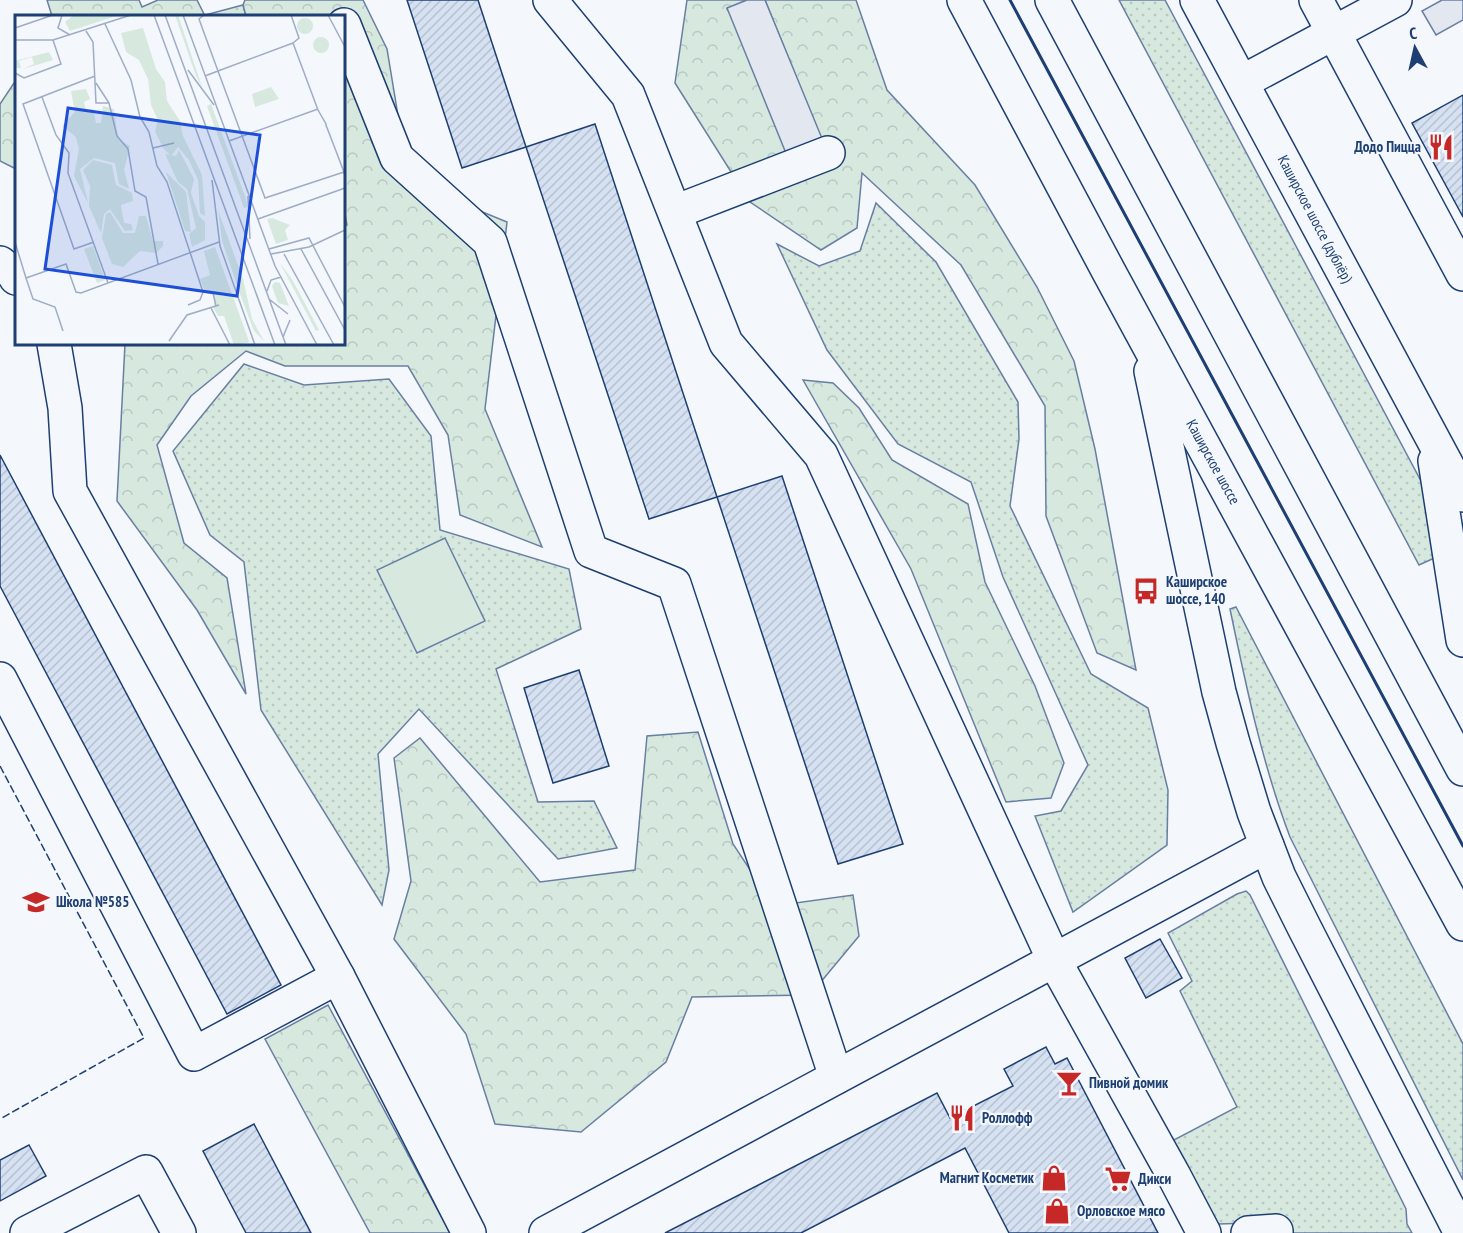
<svg xmlns="http://www.w3.org/2000/svg" width="1463" height="1233" viewBox="0 0 1463 1233" font-family="'PT Sans Narrow',sans-serif">
	<style>
		.grass { fill: url(#grass-dots); stroke: #687fa3; stroke-width: 1.5 }
		.forest { fill: url(#forest-crowns); stroke: #687fa3; stroke-width: 1.5 }
		.garden { fill: #d7e8df; stroke: #687fa3; stroke-width: 1.5 }
		.parking { fill: #e3e8f0; stroke: #687fa3; stroke-width: 1.5 }
		.building { fill: url(#building-hatch); stroke: #1d3f73; stroke-width: 1.5 }
		.lines { fill: none; stroke-linecap: round; stroke-linejoin: round }
		.minor-casing { stroke: #1d3f73; stroke-width: 36 }
		.major-casing { stroke: #1d3f73; stroke-width: 36 }
		.minor { stroke: #f4f7fb; stroke-width: 33 }
		.major { stroke: #f4f7fb; stroke-width: 33 }
		.fence { stroke: #1d3f73; stroke-width: 1.5; stroke-dasharray: 8 3; stroke-linecap: butt }
		.wall { stroke: #1d3f73; stroke-width: 3 }
		.labels { text-anchor: middle; stroke-width: 4.5; stroke-linejoin: round; paint-order: stroke }
		.poi-label { font-size: 15px; font-weight: bold; fill: #1d3f73; stroke: #f4f7fb; text-anchor: start }
		.street-label { font-size: 15px; fill: #1d3f73; stroke: #f4f7fb }
		.inset-road { fill: none; stroke: #9eadc5; stroke-width: 1.5 }
		.view { fill: #1d4ed8; fill-opacity: 0.15; stroke: #1d4ed8; stroke-width: 3 }
		.inset-edge { fill: none; stroke: #1d3f73; stroke-width: 3 }
	</style>
	<defs>
		<pattern id="grass-dots" width="8" height="8" patternUnits="userSpaceOnUse" patternTransform="scale(1.5)"><rect width="8" height="8" fill="#d7e8df"/><path d="M2 2h.1M6 6h.1" fill="none" stroke="#b8c8c3" stroke-width="1.8" stroke-linecap="round"/></pattern>
		<pattern id="forest-crowns" width="20" height="18" patternUnits="userSpaceOnUse" patternTransform="scale(1.5)"><rect width="20" height="18" fill="#d7e8df"/><path d="M2 6a3 3 0 1 1 6 0M12 15a3 3 0 1 1 6 0" fill="none" stroke="#b8c8c3"/></pattern>
		<pattern id="building-hatch" width="6" height="6" patternUnits="userSpaceOnUse" patternTransform="scale(1.5)"><rect width="6" height="6" fill="#d5e0f0"/><path d="M-1 1l2-2M0 6l6-6M5 7l2-2" fill="none" stroke="#b6c1d1"/></pattern>
	</defs>
	<rect width="100%" height="100%" fill="#f4f7fb"/>
	<g class="grass">
		<path d="M1119,0H1165L1430,498L1441,555L1419,565Z"/>
		<path d="M243,5L246,16H205V15Z"/>
		<path d="M876,203L936,262L1018,402L1019,439L1010,506L1091,674L1148,708L1168,790L1167,845L1073,912L1035,816L1061,811L1088,765L1003,577L971,482L898,444L827,350L777,244L819,266L860,251Z"/>
		<path d="M244,364L304,385L389,379L431,436L440,530L569,569L581,629L496,669L538,802L594,801L617,848L558,859L419,709L378,754L389,870L382,905L261,710L244,562L210,535L173,451Z"/>
		<path d="M1236,607L1463,1044V1180L1290,837C1262,763 1246,686 1230,609Z"/>
		<path d="M1246,891L1250,895L1406,1209L1407,1224L1412,1233H1288L1283,1222L1219,1224L1209,1213L1170,1142L1237,1107L1180,991L1192,981L1168,933L1237,894Z"/>
	</g>
	<g class="forest">
		<path d="M47,0H139L142,7L158,0H197L205,16H52Z"/>
		<path d="M245,0H363L387,49L409,182L507,222L485,409L542,547L460,515L448,435L408,366H285L246,351L191,396L157,445L184,543L227,578L246,694L197,610L117,501L125,344H344V227L347,225L344,210V16H246L243,5Z"/>
		<path d="M687,0H747L727,9L827,153L765,0H856L887,90L975,185L1037,287L1074,361L1095,449L1136,670L1097,653L1046,516L1045,406L961,265L862,173L857,228L821,250L750,202L675,83Z"/>
		<path d="M16,80V169L0,161V104Z"/>
		<path d="M803,380L833,383L859,408L892,460L968,504L985,582L1035,686L1064,763L1051,798L1006,802L911,569Z"/>
		<path d="M698,732L733,844L774,906L853,895L859,936L810,995L692,997L666,1062L581,1132L495,1124L466,1034L394,939L411,881L394,758L420,738L540,882L635,870L647,736Z"/>
		<path d="M328,1005L450,1233H370L265,1039Z"/>
	</g>
	<path class="garden" d="M445,538L485,621L417,653L377,570Z"/>
	<g class="parking">
		<path d="M747,0H765L828,153L792,168L727,8Z"/>
		<path d="M1442,0H1463V20L1436,35L1422,11Z"/>
	</g>
	<g class="building">
		<path d="M407,0H478L526,147L462,168Z"/>
		<path d="M1463,95V217L1412,123Z"/>
		<path d="M595,124L717,497L649,519L526,147Z"/>
		<path d="M0,455L281,985L227,1014L0,586Z"/>
		<path d="M782,476L903,844L838,864L717,497Z"/>
		<path d="M579,670L609,766L553,783L524,688Z"/>
		<path d="M1160,939L1182,978L1146,998L1125,958Z"/>
		<path d="M1046,1047L1055,1064L1067,1058L1158,1233H1009L965,1148L801,1233H665L937,1093L950,1118L1013,1086L1004,1069Z"/>
		<path d="M254,1124L311,1233H246L228,1199L203,1151Z"/>
		<path d="M29,1145L46,1176L0,1201V1160Z"/>
	</g>
	<g class="lines">
		<g class="minor-casing">
			<g id="minor">
				<path d="M550,0L628,95L726,343L821,455L1054,960L1173,1174L1204,1233"/>
				<path d="M1316,0L1463,274"/>
				<path d="M344,25L397,158L490,242L591,551L674,584L836,1077"/>
				<path d="M1242,82L1395,0"/>
				<path d="M675,212L828,153"/>
				<path d="M0,263L14,274L16,278"/>
				<path d="M54,344L65,408L70,491L338,977L469,1233"/>
				<path d="M0,679L194,1054L338,977"/>
				<path d="M27,1233L146,1172L179,1233"/>
				<path d="M546,1233L1267,846"/>
				<path d="M1248,1233L1276,1231V1233"/>
			</g>
		</g>
		<g class="major-casing">
			<g id="major">
				<path d="M964,0L1109,272L1463,924"/>
				<path d="M1052,0L1463,769"/>
				<path d="M1197,0L1463,495"/>
				<path d="M1151,371L1219,692L1233,743L1254,812L1279,877L1304,927L1461,1233"/>
				<path d="M1435,461L1463,640"/>
			</g>
		</g>
		<use href="#minor" class="minor"/>
		<use href="#major" class="major"/>
		<path class="fence" d="M0,766L144,1038L0,1119"/>
		<path class="wall" d="M1010,0L1463,846"/>
	</g>
	<defs>
		<g id="restaurant-bare" transform="scale(2.07)"><path d="M-5-6h1v4h1v-4h1v4h1v-4h1v5L-1.5 .5V6h-2V.5L-5-1ZM5-6V6H3V1.5H1.5Q1.5-4 5-6Z" fill="#c62828" stroke="#f4f7fb" stroke-width="2.5" paint-order="stroke"/></g>
		<g id="bus-bare" transform="scale(2.07)"><path d="M-5-6H5V4H4V6H2V4H-2V6H-4V4H-5ZM-3.5-4V0h7V-4ZM-3.5 1.2v1.5H-2V1.2ZM2 1.2v1.5H3.5V1.2Z" fill="#c62828" stroke="#f4f7fb" stroke-width="2.5" paint-order="stroke"/></g>
		<g id="school-bare" transform="scale(2.07)"><path d="M0-5L7-2L0 1L-7-2ZM-4 1L0 2.5L4 1V4Q0 6-4 4Z" fill="#c62828" stroke="#f4f7fb" stroke-width="2.5" paint-order="stroke"/></g>
		<g id="bar-bare" transform="scale(2.07)"><path d="M-6-5H6L.8 .8V4.5H3.5V6h-7V4.5H-.8V.8Z" fill="#c62828" stroke="#f4f7fb" stroke-width="2.5" paint-order="stroke"/></g>
		<g id="shop-bare" transform="scale(2.07)"><path d="M-5-2.5h2.3a2.7 3.5 0 0 1 5.4 0H5L5.5 6h-11ZM-1.5-2.5h3a1.5 2.3 0 0 0-3 0Z" fill="#c62828" stroke="#f4f7fb" stroke-width="2.5" paint-order="stroke"/></g>
		<g id="supermarket-bare" transform="scale(2.07)"><path d="M-6-5.5h2.5l.6 2H6L4.5 2H-2.5L-4.4-4H-6ZM-1.5 3.2a1.3 1.3 0 1 0 .1 0ZM3 3.2a1.3 1.3 0 1 0 .1 0Z" fill="#c62828" stroke="#f4f7fb" stroke-width="2.5" paint-order="stroke"/></g>
	</defs>
	<g fill-rule="evenodd">
		<use href="#restaurant-bare" x="1441" y="147"/>
		<use href="#bus-bare" x="1146" y="591"/>
		<use href="#school-bare" x="36" y="902"/>
		<use href="#bar-bare" x="1069" y="1083"/>
		<use href="#restaurant-bare" x="962" y="1118"/>
		<use href="#shop-bare" x="1054" y="1178"/>
		<use href="#supermarket-bare" x="1118" y="1179"/>
		<use href="#shop-bare" x="1057" y="1211"/>
	</g>
	<g class="labels">
		<g class="poi-label">
			<text x="1421" y="152" text-anchor="end">Додо Пицца</text>
			<text x="1166" y="587">Каширское<tspan x="1166" dy="17">шоссе, 140</tspan></text>
			<text x="56" y="907">Школа №585</text>
			<text x="1089" y="1088">Пивной домик</text>
			<text x="982" y="1123">Роллофф</text>
			<text x="1034" y="1183" text-anchor="end">Магнит Косметик</text>
			<text x="1138" y="1184">Дикси</text>
			<text x="1077" y="1216">Орловское мясо</text>
		</g>
		<g class="street-label">
			<text transform="translate(1315 219) rotate(62)" y="5">Каширское шоссе (дублёр)</text>
			<text transform="translate(1213 462) rotate(61)" y="5">Каширское шоссе</text>
		</g>
	</g>
	<g transform="translate(15 15)">
		<rect width="330" height="330" fill="#f4f7fb"/>
		<path d="M59,0H104L55,16L50,7ZM160,0H163L187,72L181,61ZM256,72L264,84L240,92L237,79ZM196,89L231,184L232,192L229,193L192,91ZM164,135L179,164L176,178L184,201L190,207V225L177,232L174,219L181,213L172,174L163,167L150,139L161,141ZM78,145L97,150L101,170L117,178L118,186L106,190L109,208L116,209L118,215L110,216L95,194L89,199L86,218L74,191L75,171L68,155ZM203,195L228,264L237,304L249,326L239,316L225,279L207,226ZM257,203L275,210L270,215L273,225L261,229L252,204ZM200,232L234,326L233,328L219,330L209,301H203L199,294V277L190,276L185,264L195,260L189,236ZM265,248L278,266L304,315L301,316ZM260,267L265,268L274,291L263,288L257,271Z" fill="#d7e8df"/>
		<path d="M128,13L141,54L150,67L152,86L165,106L168,121L187,160L190,201L185,198L183,165L174,145L163,132L156,141L148,133L140,116L143,105L136,90L133,64L124,45L111,37L106,18ZM34,37L38,45L8,54L19,49L17,42L4,46L6,53H0V46ZM71,74L75,84L69,87L71,96L78,94L81,108H86L88,91L99,94L103,124L115,131L109,155L114,174L104,169L100,148L79,143L65,154L73,188L59,161L64,134L61,122L47,111L60,97L56,76ZM151,157L171,177L176,217L170,216ZM95,197L108,218H120L124,201H131L138,226H148V231L141,238L125,236L108,252L97,249L87,223L91,199ZM78,231L90,265L82,268L69,234Z" fill="#d7e8df"/>
		<path d="M282 11a8 8 0 1 1 16 0a8 8 0 1 1-16 0ZM298 30a8 8 0 1 1 16 0a8 8 0 1 1-16 0Z" fill="#d7e8df"/>
		<path class="inset-road" d="M47,0L43,13L55,20M139,0L260,330M150,0L271,330M168,0L260,251L302,330M189,0L184,4L203,56L190,61M276,0L284,23L278,28M313,0L330,32M90,9L116,65L125,102L134,117L142,151L152,167L188,277L185,285L173,290M0,13L38,0M71,16L78,27L81,88H94L102,121L113,134L120,176L131,182L143,249M0,25H38L116,0M173,55L199,90M0,58L9,63L46,49L38,25M81,68L94,88M27,82L41,120L54,138L53,158L93,268M214,126L303,94M138,133L159,128M329,157L250,183L203,56L278,28L303,95L311,109V110L329,157L330,161M197,165L205,231L240,330M233,181L235,224M243,204L330,173M0,227L11,263L51,249L61,277L66,278L204,227M79,227L59,234L8,89L80,61M254,234L294,223L330,292M286,234L330,315M256,239L294,232L330,215M269,239L319,330M11,263L18,284L40,292L48,316M252,276L256,265L266,262M188,277L198,278L201,291M254,284L273,299M196,293L215,330M268,322L275,305M154,326L172,300L204,290"/>
		<path class="view" d="M53,93L245,120L222,281L30,254Z"/>
		<rect width="330" height="330" class="inset-edge"/>
	</g>
	<g transform="translate(1415 48) rotate(352)" stroke="#f4f7fb" stroke-width="4.5" paint-order="stroke">
	<path d="M0-4.5L10 22L0 15L-10 22Z" fill="#1d3f73"/>
	<text y="-9" font-size="16" font-weight="bold" text-anchor="middle" fill="#1d3f73">С</text>
	</g>
</svg>
